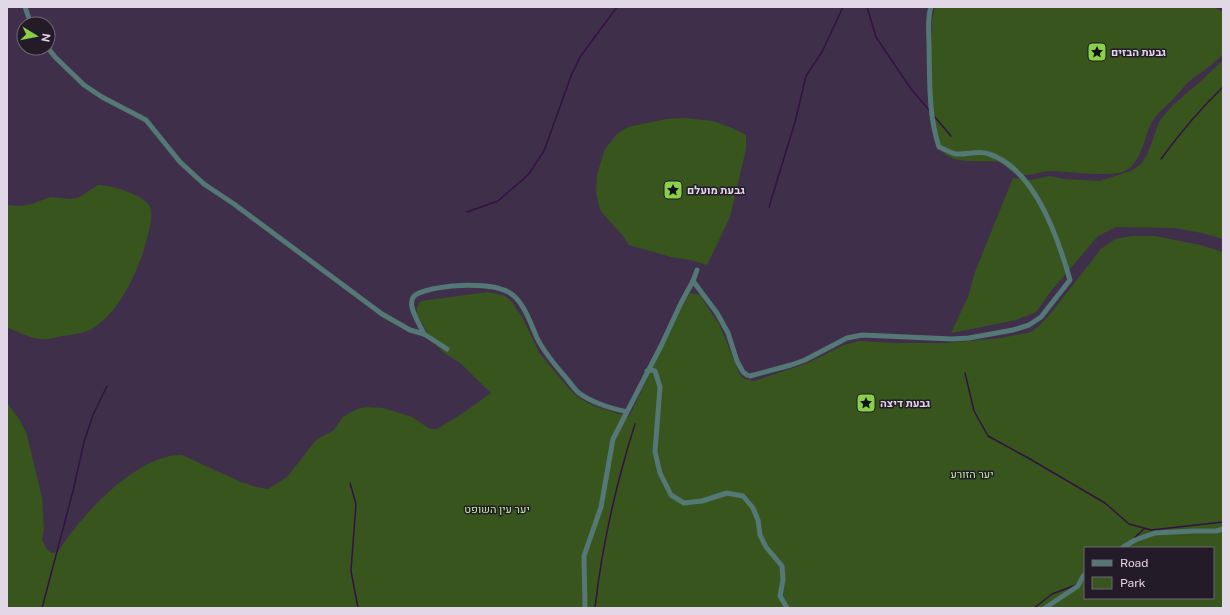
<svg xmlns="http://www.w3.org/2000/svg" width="1230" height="615" viewBox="0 0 1230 615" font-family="'Public Sans',Heebo,sans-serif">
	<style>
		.green { fill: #38551e; fill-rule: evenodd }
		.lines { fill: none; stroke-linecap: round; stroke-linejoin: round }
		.stream { stroke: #331243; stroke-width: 1.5 }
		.minor { stroke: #537876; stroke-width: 5 }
		.labels { text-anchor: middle; stroke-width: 3; stroke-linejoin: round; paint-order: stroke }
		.poi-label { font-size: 11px; font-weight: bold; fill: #e1d7e7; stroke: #231b27; text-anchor: start }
		.park-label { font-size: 11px; fill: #bdee99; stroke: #231b27 }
	</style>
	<rect width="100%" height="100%" fill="#402f4a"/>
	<g class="green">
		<path d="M935,7H1213L1223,12V54C1214,64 1203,71 1192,79C1184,85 1179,94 1171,101C1164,108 1156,114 1151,124C1144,138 1142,159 1128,169C1116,179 1067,171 1050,171C1040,171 1027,178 1017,174C1010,172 1006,166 1000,162C974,159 944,169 934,137L931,58L932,20Z"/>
		<path d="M1223,60V239L1202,233L1175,228L1116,227L1098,236L1051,291L1036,312L1016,320L951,333L968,297L975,272L1013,178L1031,180L1050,176L1064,179L1100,181L1131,171L1141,164L1147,155L1160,120L1172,106L1203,79Z"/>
		<path d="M684,118L713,121L732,128L746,135V149L730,217L707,265L691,260L671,257L629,245L623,236L600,210L596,192L597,175L605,149L617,134L628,127L666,119Z"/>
		<path d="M98,185C111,185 145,195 150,207C154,217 147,239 144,249C136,276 117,314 92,329C83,333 72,335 62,336C56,337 48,340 41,339C29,338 18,332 7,327V205L20,206L32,204L50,197L70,199L78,198Z"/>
		<path d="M1132,236H1155L1200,245L1223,252V608H7V403L20,420L27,435L42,498L44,528L42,540L46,548L51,553L58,552C79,517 138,453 182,455L241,482L256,487L268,489L287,477L316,440L334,430L342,418L351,412L360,408L369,407L383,408L412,417L430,429H437L463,413L491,393L460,363L444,353L431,339L417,314V307L421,301L488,292L505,296L512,302L522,317L540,354L572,392C588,407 609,410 629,417L683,304L690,293L700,295L720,326L740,375L745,379L754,381L808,363L844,345L858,341L894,343H947L1001,338L1031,332L1039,326L1051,313L1101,249L1115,239ZM1085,548H1213V598H1085Z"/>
	</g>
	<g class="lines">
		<g class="stream">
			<path d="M867,7L876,37L911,89L929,110"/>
			<path d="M934,116L951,136"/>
			<path d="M1161,159C1180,133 1199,110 1223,87"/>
			<path d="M769,207L795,122L806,76L822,52L843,7"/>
			<path d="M467,212L498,201L528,175L544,151L571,76L580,57L617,7"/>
			<path d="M965,373L974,411L988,436L1030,459L1105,503L1129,524L1151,530L1223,522"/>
			<path d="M350,483L356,504L351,571L358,608"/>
			<path d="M1133,539L1144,529"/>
			<path d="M42,608L73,491L84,442L93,415L107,386"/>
			<path d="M595,608C602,545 616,484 635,424"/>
			<path d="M886,608H888"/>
			<path d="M1034,608L1052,594L1076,585"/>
		</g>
		<g class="minor">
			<path d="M25,7L31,24"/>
			<path d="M48,48L55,57L84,85L102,97L146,120L180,162L204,184L234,204L382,314L410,330L424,334L447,349"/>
			<path d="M693,281L717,313L728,333L737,361L743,372L747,375L750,376L791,365L805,360L847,338L862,335L952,339L969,338L1013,330L1029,325L1041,317L1070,280C1058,238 1035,169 989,154C979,150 967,155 956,154C951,153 944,149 939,147C928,114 930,79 929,44C929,32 927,18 931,7"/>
			<path d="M424,334C420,324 403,301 417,294C437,284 497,280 514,296C525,306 531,324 537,338C545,354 556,366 567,379C571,384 575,390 579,393C592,403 611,408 627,412"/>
			<path d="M647,371L652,370L655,371L660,387L655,452L660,473L671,495L684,503L702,501L727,493L743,496L753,508L758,520L760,535L766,547L782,566L783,580L780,596L787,608"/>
			<path d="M1122,548L1135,540L1155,533L1193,531H1216L1223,529"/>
			<path d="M585,608L584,556L601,507L613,439L661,346L681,303L693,281L697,270"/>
			<path d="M1045,608L1078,586L1082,578L1085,574"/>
		</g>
	</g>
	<defs>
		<g id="sight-square" transform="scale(1)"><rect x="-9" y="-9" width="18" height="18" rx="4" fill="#89cf48" stroke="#231b27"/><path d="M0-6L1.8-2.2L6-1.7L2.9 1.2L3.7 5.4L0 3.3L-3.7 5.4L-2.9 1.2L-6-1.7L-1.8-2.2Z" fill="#111"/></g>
	</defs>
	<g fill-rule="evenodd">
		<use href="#sight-square" x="1097" y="52"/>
		<use href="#sight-square" x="673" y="190"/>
		<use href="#sight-square" x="866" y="403"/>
	</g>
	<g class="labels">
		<g class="poi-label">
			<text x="1111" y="56">גבעת הבזים</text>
			<text x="687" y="194">גבעת מועלם</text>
			<text x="880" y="407">גבעת דיצה</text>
		</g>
		<g class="park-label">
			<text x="972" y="478">יער הזורע</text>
			<text x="497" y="513">יער עין השופט</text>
		</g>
	</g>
	<rect width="1230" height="615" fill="none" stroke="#e1d7e7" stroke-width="16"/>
	<rect x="1084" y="547" width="130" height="52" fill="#231b27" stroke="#6f6674"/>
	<rect x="1092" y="560" width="20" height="6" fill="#537876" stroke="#6f6674"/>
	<text x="1120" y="567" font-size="12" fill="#e1d7e7">Road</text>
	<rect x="1092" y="577" width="20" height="12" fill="#38551e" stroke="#6f6674"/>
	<text x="1120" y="587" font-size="12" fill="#e1d7e7">Park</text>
	<g transform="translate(36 36) rotate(100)"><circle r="19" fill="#231b27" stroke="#6f6674"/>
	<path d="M0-3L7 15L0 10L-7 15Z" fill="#89cf48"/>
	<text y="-6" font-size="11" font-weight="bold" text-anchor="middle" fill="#e1d7e7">N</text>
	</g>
</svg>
